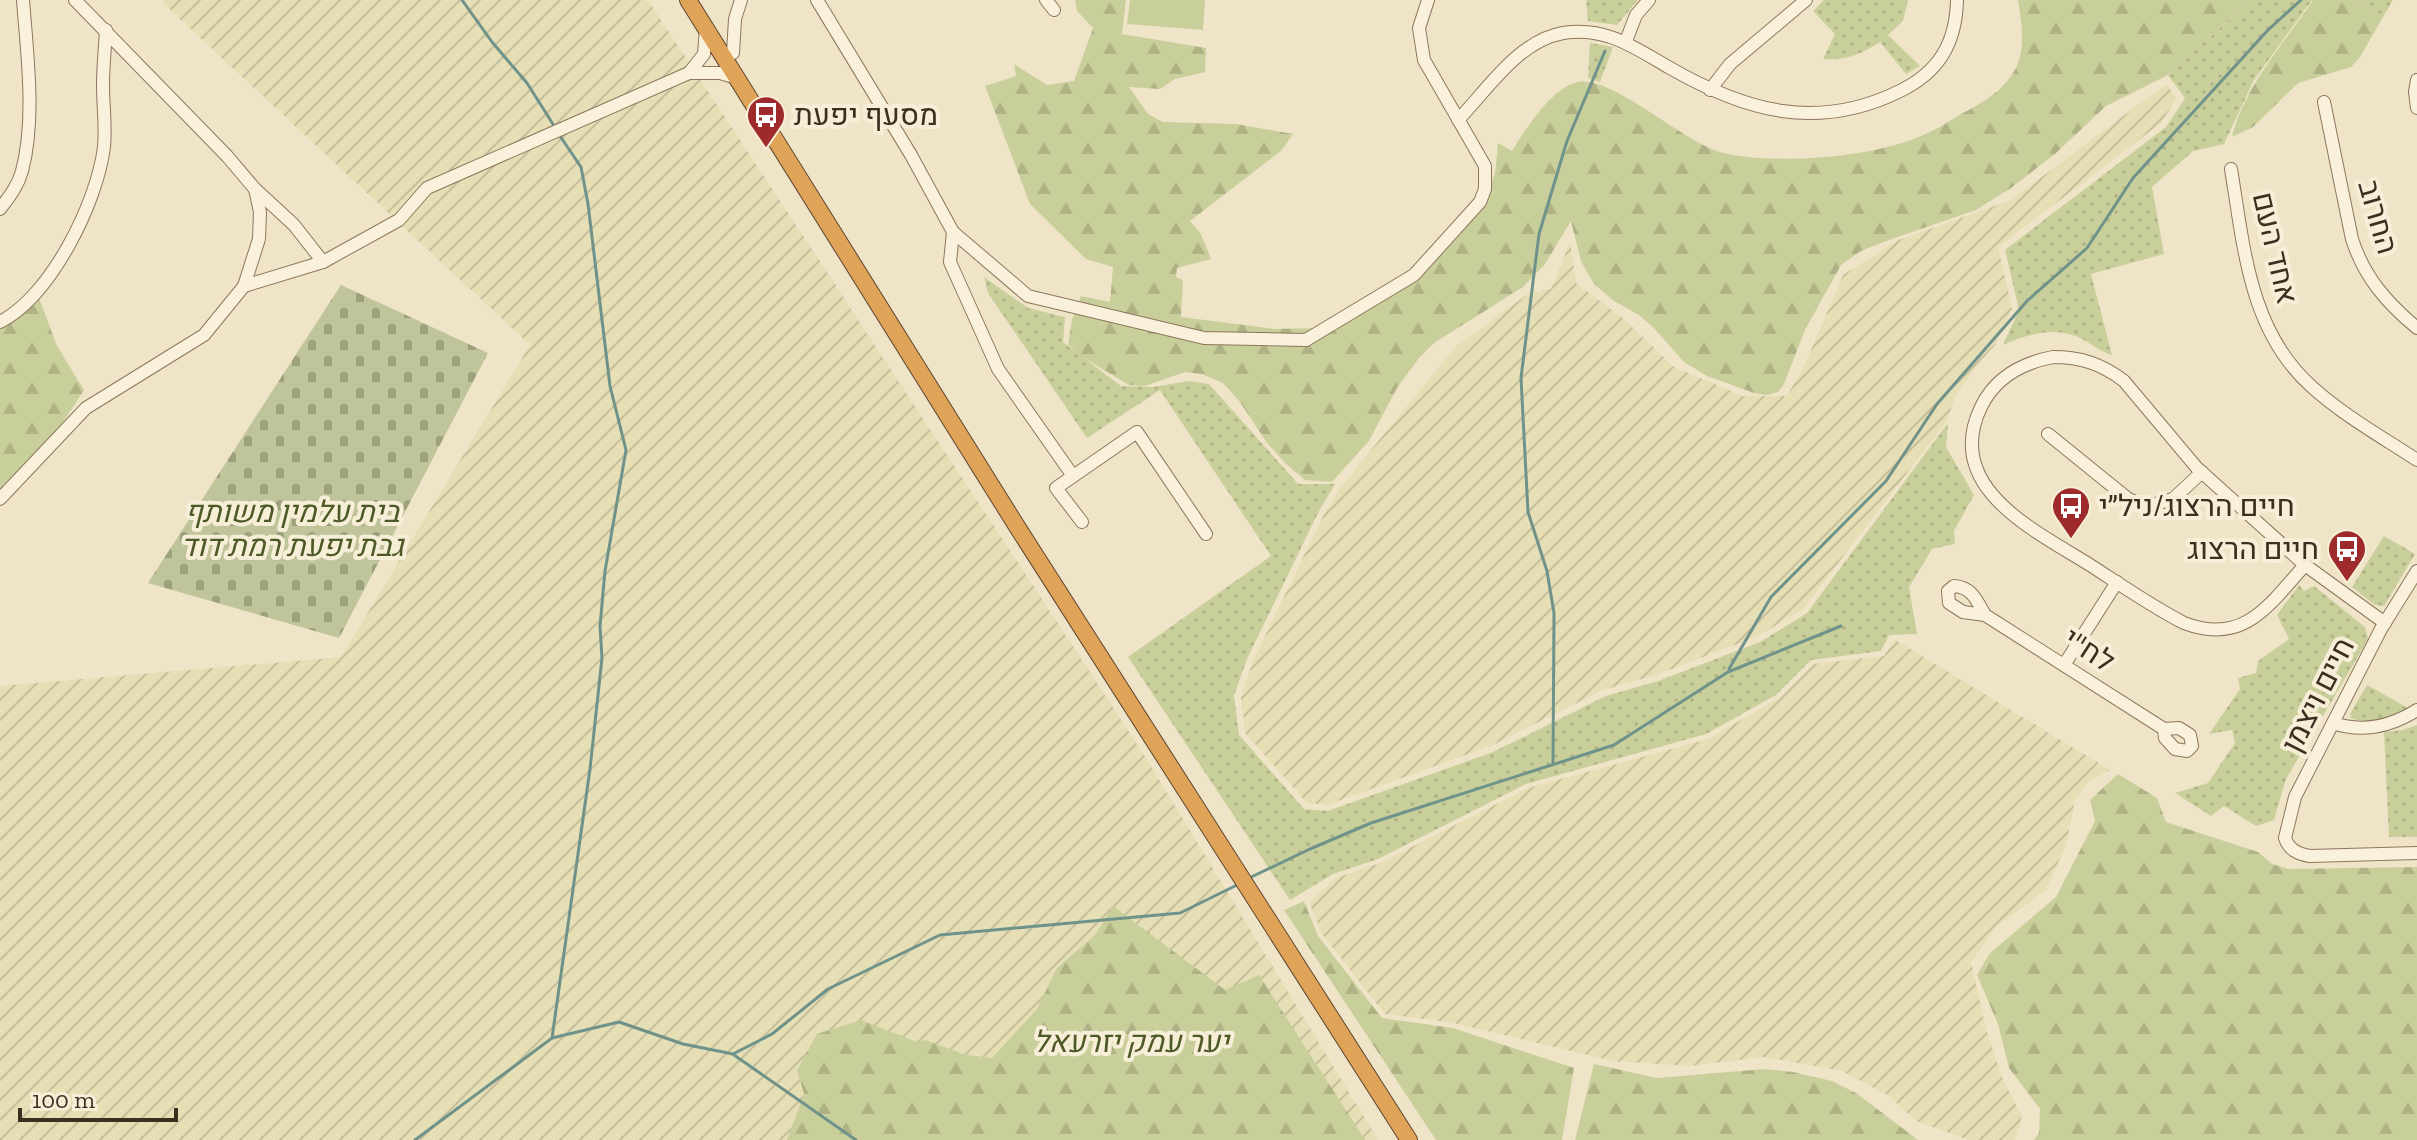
<svg xmlns="http://www.w3.org/2000/svg" width="2417" height="1140" viewBox="0 0 2417 1140" font-family="'Zilla Slab',Heebo,serif">
	<style>
		.farmland { fill: url(#farmland-furrows) }
		.grass { fill: url(#grass-dots) }
		.forest { fill: url(#forest-firs) }
		.cemetery { fill: url(#cemetery-stones) }
		.garden { fill: #c9cf9b }
		.lines { fill: none; stroke-linecap: round; stroke-linejoin: round }
		.stream { stroke: #6f938a; stroke-width: 3 }
		.minor-casing { stroke: #8d765c; stroke-width: 14 }
		.highway-casing { stroke: #5b4430; stroke-width: 18 }
		.minor { stroke: #faf1dc; stroke-width: 12 }
		.highway { stroke: #e0a458; stroke-width: 16 }
		.labels { text-anchor: middle; stroke-width: 8; stroke-linejoin: round; paint-order: stroke }
		.poi-label { font-size: 30px; fill: #3d2e20; stroke: #f7eed8; text-anchor: start }
		.street-label { font-size: 30px; fill: #3d2e20; stroke: #f7eed8 }
		.park-label { font-size: 30px; font-style: italic; fill: #4d5a26; stroke: #f7eed8 }
	</style>
	<defs>
		<pattern id="farmland-furrows" width="10" height="10" patternUnits="userSpaceOnUse" patternTransform="scale(2)"><rect width="10" height="10" fill="#e6deb5"/><path d="M-1 1l2-2M0 10L10 0M9 11l2-2" fill="none" stroke="#c6bf9b"/></pattern>
		<pattern id="grass-dots" width="8" height="8" patternUnits="userSpaceOnUse" patternTransform="scale(2)"><rect width="8" height="8" fill="#c9cf9b"/><path d="M2 2h.1M6 6h.1" fill="none" stroke="#aeb285" stroke-width="1.8" stroke-linecap="round"/></pattern>
		<pattern id="forest-firs" width="22" height="20" patternUnits="userSpaceOnUse" patternTransform="scale(2)"><rect width="22" height="20" fill="#c9cf9b"/><path d="M5 1l3.5 6h-7zM16 11l3.5 6h-7z" fill="#aeb285"/></pattern>
		<pattern id="cemetery-stones" width="16" height="16" patternUnits="userSpaceOnUse" patternTransform="scale(2)"><rect width="16" height="16" fill="#bfc49a"/><path d="M2 7V4a2 2 0 0 1 4 0v3zM10 15v-3a2 2 0 0 1 4 0v3z" fill="#9ca07d"/></pattern>
	</defs>
	<rect width="100%" height="100%" fill="#f0e4c8"/>
	<g class="farmland">
		<path d="M163,0H648L1143,753L1378,1140H0V686L341,657L530,345L164,4Z"/>
		<path d="M2166,84L2177,98L2161,123L1998,247L2012,309L1995,345L1977,365L1957,394L1946,422L1803,609L1758,636L1656,675L1603,690L1491,746L1327,805L1307,803L1245,733L1241,697L1253,661L1323,516L1340,488L1456,346L1531,292L1551,289L1570,242L1576,283L1624,319L1674,367L1743,396H1787L1805,364L1843,275L1896,241L2011,200Z"/>
		<path d="M1894,639L2110,770L2090,781L2075,800L2066,845L2046,890L1997,926L1971,962L1986,1029L2003,1080L2022,1116L2015,1140H1969L1916,1121L1889,1096L1842,1071L1764,1057L1688,1066L1613,1061L1454,1023L1385,1014L1322,934L1309,902L1336,878L1380,863L1528,788L1708,739L1779,698L1813,664L1884,656Z"/>
	</g>
	<g class="grass">
		<path d="M1586,0H1638L1617,25L1588,21Z"/>
		<path d="M1824,0H1908L1903,21L1888,35L1920,66L1906,74L1880,42C1861,54 1846,61 1823,59L1835,34L1813,11Z"/>
		<path d="M2251,0H2312L2254,80L2224,144L2193,151L2152,187L2164,254L2091,274L2112,355C2101,352 2093,345 2084,340C2056,325 2029,334 2003,345L2019,310L2005,250L2166,127L2185,98L2168,75Z"/>
		<path d="M2353,0H2393L2383,17Z"/>
		<path d="M1590,43L1613,47L1600,82L1588,78Z"/>
		<path d="M984,277L1028,308L1065,317L1063,342L1121,386L1153,387L1189,381L1209,384L1298,484H1335L1318,513L1247,659L1234,696L1239,735L1304,809L1328,811L1493,752L1606,696L1658,681L1760,642L1807,613L1948,423L1946,447L1974,495L1954,531L1955,544L1932,549L1909,587L1917,634L1889,635L1881,651L1811,660L1776,695L1706,734L1526,784L1378,859L1333,874L1290,900L1128,657L1271,556L1160,390L1087,438L988,293Z"/>
		<path d="M2384,536L2415,554L2384,606L2375,605L2352,587Z"/>
		<path d="M2299,585L2304,591L2314,586L2365,627L2368,639L2286,779L2274,820L2256,826L2224,806L2211,816L2175,793L2208,783L2235,743L2232,730L2209,734L2240,689L2238,678L2256,673L2258,661L2289,639L2277,615Z"/>
		<path d="M2367,685L2408,708C2391,716 2368,726 2351,718L2350,714Z"/>
		<path d="M2417,725V837H2389L2384,732L2403,730Z"/>
	</g>
	<g class="forest">
		<path d="M1075,0H1126L1122,34L1206,48L1205,72L1175,79L1160,89L1129,87L1148,114L1163,122L1236,124L1293,134L1282,150L1190,221L1201,234L1211,259L1177,268L1176,277L1183,280L1181,317L1275,329L1321,328L1410,273L1488,189L1495,174L1498,143L1512,151C1525,130 1552,87 1578,82C1614,76 1683,143 1723,153C1777,165 1870,158 1921,136C1936,130 1949,121 1963,113C1986,101 2011,86 2019,60C2025,40 2021,20 2018,0H2251L2168,75L2106,106L2055,154L2011,188L1976,210L1886,241L1861,251L1841,265L1805,330L1784,384L1778,392L1767,395L1754,393L1707,376L1684,362L1653,327L1639,315L1614,301L1594,284L1581,261L1571,221L1545,264L1523,287L1434,343L1419,358L1397,388L1369,441L1332,482L1305,480L1286,464L1267,443L1240,402L1223,383L1202,374L1185,372L1145,386L1129,385L1079,355L1068,344L1072,320L1081,296L1110,302L1113,267L1086,259L1030,204L985,86L1016,76L1014,64L1047,85L1074,81L1093,28L1077,11Z"/>
		<path d="M2313,0H2353L2383,17L2360,57L2351,67L2298,83L2253,127L2232,137C2245,85 2284,44 2313,0Z"/>
		<path d="M39,298L57,346L84,390L36,464L0,506V320Z"/>
		<path d="M2118,774L2157,798L2166,822L2258,852L2272,864L2289,869L2417,867V1140H2034L2039,1133L2040,1109L2009,1068L1998,1024L1977,975L1990,953L2056,897L2095,821L2090,800Z"/>
		<path d="M1304,901L1318,936L1382,1018L1453,1028L1574,1068L1562,1140H1436L1284,910Z"/>
		<path d="M1113,906L1225,990L1259,975L1365,1140H787L804,1094L797,1070L817,1034L861,1020L917,1042L925,1040L966,1055L992,1058L1037,1009L1057,968L1095,935Z"/>
		<path d="M1594,1064L1657,1078L1765,1069L1793,1072L1832,1081L1856,1093L1918,1140H1575Z"/>
	</g>
	<path class="cemetery" d="M341,285L488,353L339,638L148,583Z"/>
	<path class="garden" d="M1130,0H1205L1203,30L1127,24Z"/>
	<g class="lines">
		<g class="stream">
			<path d="M462,0L492,42L527,83L556,129"/>
			<path d="M1729,669L1771,597L1886,481L1937,404L2027,301L2087,248L2133,178L2268,30L2301,0"/>
			<path d="M1553,763L1554,613L1547,571L1528,512L1521,378L1539,234L1567,141L1605,51"/>
			<path d="M1247,879L1310,849L1371,823L1614,745L1728,672L1841,626"/>
			<path d="M552,1038L590,769L602,658L600,626L605,571L626,450L610,386L588,204L581,167L560,136"/>
			<path d="M734,1055L856,1140"/>
			<path d="M415,1140L552,1038L619,1022L683,1044L733,1054L772,1034L828,989L940,935L1180,913L1237,885"/>
		</g>
		<g class="minor-casing">
			<g id="minor">
				<path d="M817,0L911,155L953,232L1028,296L1204,338L1306,340L1414,275L1480,202L1485,189V166L1424,60L1419,28L1428,0"/>
				<path d="M1046,0L1054,10"/>
				<path d="M1626,41L1636,15L1649,0"/>
				<path d="M733,53L735,19L741,0"/>
				<path d="M689,73H720L737,78"/>
				<path d="M2417,80L2415,92L2417,108"/>
				<path d="M1710,90L1730,64L1806,0"/>
				<path d="M2324,102L2352,239C2364,277 2387,303 2417,328"/>
				<path d="M1458,120C1488,89 1518,41 1563,33C1606,26 1635,48 1670,68C1745,111 1817,132 1900,91C1939,72 1956,43 1957,0"/>
				<path d="M2231,169C2244,247 2249,331 2312,387C2343,415 2382,437 2417,460"/>
				<path d="M0,209C9,197 18,186 22,171C36,118 27,54 23,0"/>
				<path d="M953,232L950,262L998,369L1073,476"/>
				<path d="M323,262L399,220L427,188L689,73L704,54L706,29"/>
				<path d="M244,286L323,262L294,225L255,189"/>
				<path d="M0,322C51,296 97,203 104,147C106,126 103,106 103,85C103,67 105,48 106,30"/>
				<path d="M2053,357C2081,357 2102,364 2124,381L2197,468L2305,565C2269,605 2244,646 2184,623C2151,606 2121,585 2090,565C2036,531 1942,488 1981,407C1995,378 2022,363 2053,357Z"/>
				<path d="M2048,434L2127,498L2145,507L2173,499L2202,472"/>
				<path d="M0,499L86,408L204,335L244,286L259,239L260,212L255,189L227,156L75,0"/>
				<path d="M1082,522L1056,488L1137,432L1206,534"/>
				<path d="M2305,565L2385,623"/>
				<path d="M2417,571L2381,629L2295,797L2285,838C2289,850 2298,854 2310,856L2417,853"/>
				<path d="M1985,615C1977,601 1972,587 1954,586L1948,591L1949,603L1963,612L1985,615L2164,729L2179,728L2190,735L2192,746L2187,751L2175,749L2165,738L2164,729"/>
				<path d="M2064,665L2117,582"/>
				<path d="M2333,723C2363,733 2390,727 2417,710"/>
			</g>
		</g>
		<g class="highway-casing">
			<path id="highway" d="M688,0L1016,525L1409,1140"/>
		</g>
		<use href="#minor" class="minor"/>
		<use href="#highway" class="highway"/>
	</g>
	<defs>
		<g id="bus-pin" transform="scale(2)"><path d="M0 17L-7.5 6A9.5 9.5 0 1 1 7.5 6Z" fill="#9e2a2b" stroke="#f7eed8"/><path d="M-5-6H5V4H4V6H2V4H-2V6H-4V4H-5ZM-3.5-4V0h7V-4ZM-3.5 1.2v1.5H-2V1.2ZM2 1.2v1.5H3.5V1.2Z" fill="#fff"/></g>
	</defs>
	<g fill-rule="evenodd">
		<use href="#bus-pin" x="766" y="115"/>
		<use href="#bus-pin" x="2071" y="506"/>
		<use href="#bus-pin" x="2347" y="549"/>
	</g>
	<g class="labels">
		<g class="poi-label">
			<text x="794" y="125">מסעף יפעת</text>
			<text x="2099" y="516">חיים הרצוג/ניל״י</text>
			<text x="2319" y="559" text-anchor="end">חיים הרצוג</text>
		</g>
		<g class="street-label">
			<text transform="translate(2378 217) rotate(74)" y="10">החרוב</text>
			<text transform="translate(2275 248) rotate(77)" y="10">אחד העם</text>
			<text transform="translate(2089 650) rotate(33)" y="10">לח"י</text>
			<text transform="translate(2318 695) rotate(-63)" y="10">חיים ויצמן</text>
		</g>
		<g class="park-label">
			<text x="292" y="522">בית עלמין משותף<tspan x="292" dy="34">גבת יפעת רמת דוד</tspan></text>
			<text x="1131" y="1052">יער עמק יזרעאל</text>
		</g>
	</g>
	<path d="M20 1108v12h156v-12" fill="none" stroke="#3d2e20" stroke-width="4"/>
	<text x="32" y="1108" font-size="24" fill="#3d2e20" stroke="#f7eed8" stroke-width="6" paint-order="stroke">100 m</text>
</svg>
